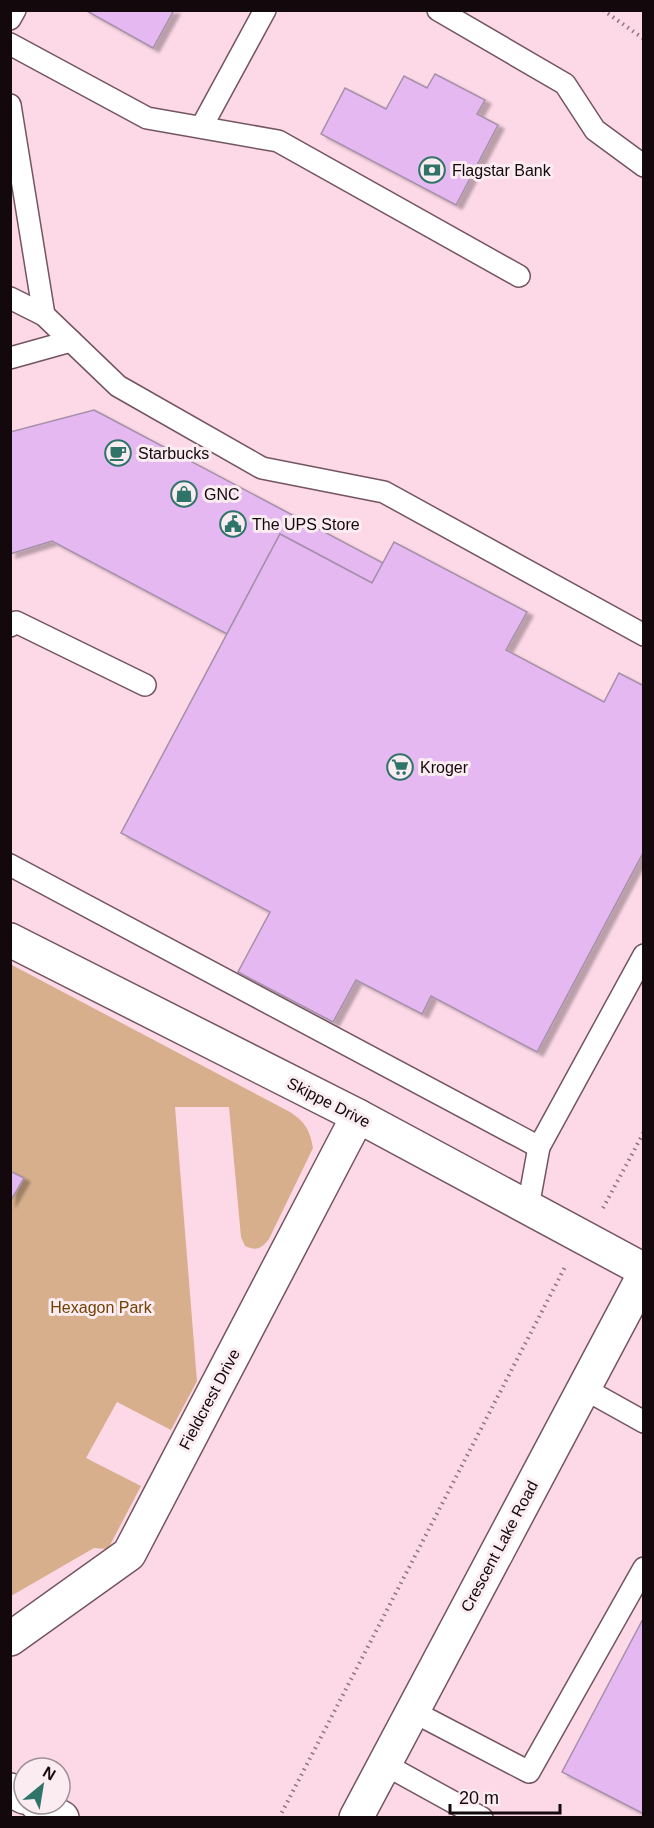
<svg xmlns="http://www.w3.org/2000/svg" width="654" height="1828" viewBox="0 0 654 1828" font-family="Arial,sans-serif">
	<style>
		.green { fill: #d7af8c }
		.building { fill: #e6b8f2; stroke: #a490a9; stroke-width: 1.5; filter: url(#shadow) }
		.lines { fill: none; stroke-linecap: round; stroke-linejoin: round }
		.service-casing { stroke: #735561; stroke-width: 24 }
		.minor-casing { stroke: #735561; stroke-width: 36 }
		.tertiary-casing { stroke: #735561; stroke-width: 36 }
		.path { stroke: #8d757e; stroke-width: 4; stroke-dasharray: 1.5 4.5; stroke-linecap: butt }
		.service { stroke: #fff; stroke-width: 21 }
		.minor { stroke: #fff; stroke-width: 33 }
		.tertiary { stroke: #fff; stroke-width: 33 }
		.labels { text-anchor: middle; stroke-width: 6; stroke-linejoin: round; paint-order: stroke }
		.poi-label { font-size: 16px; fill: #13080c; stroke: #fbecf2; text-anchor: start }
		.street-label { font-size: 16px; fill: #13080c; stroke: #fbecf2 }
		.park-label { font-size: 16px; fill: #734000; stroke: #fbecf2 }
	</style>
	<defs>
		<filter id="shadow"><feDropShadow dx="6" dy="4" stdDeviation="1.5" flood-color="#0004"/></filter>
	</defs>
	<rect width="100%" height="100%" fill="#fdd8e6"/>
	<path class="green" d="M10,964L290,1112C305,1122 310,1130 313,1148L269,1239C261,1249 257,1251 245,1246L241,1237L229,1107H175L197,1381L171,1430L117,1402L86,1458L141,1486L108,1549L94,1548L11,1596Z"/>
	<g class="building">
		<path d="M85,10H174L153,48Z"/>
		<path d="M435,74L485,100L477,114L498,125L456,205L321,134L345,88L386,109L404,76L427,88Z"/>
		<path d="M94,410L383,563L372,583L280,534L227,634L52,541L10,554V432Z"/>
		<path d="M280,534L372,583L394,542L527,612L506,650L604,702L619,673L644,686V851L537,1052L431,996L422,1014L356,980L333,1022L238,972L270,912L121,833Z"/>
		<path d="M10,1171L24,1178L10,1202Z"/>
		<path d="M644,1617V1814L562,1772Z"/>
	</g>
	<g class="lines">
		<g class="service-casing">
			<g id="service">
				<path d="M438,10L565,84L595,130L644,166"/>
				<path d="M10,19L15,10"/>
				<path d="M10,44L147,118L278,141L519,276"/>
				<path d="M10,105L44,315"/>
				<path d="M202,126L265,10"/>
				<path d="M10,298L44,315L118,386L262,468L384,492L644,635"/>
				<path d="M10,358L71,341"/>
				<path d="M10,626L16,622L145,685"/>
				<path d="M10,865L539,1147"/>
				<path d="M528,1207L539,1147L644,955"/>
				<path d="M583,1388L644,1422"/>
				<path d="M412,1711L529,1772L644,1568"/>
				<path d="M384,1764L482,1818"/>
			</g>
		</g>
		<g class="minor-casing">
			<g id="minor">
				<path d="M10,940L358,1116L644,1270"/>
				<path d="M10,1639L129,1554L358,1116"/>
				<path d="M10,1790L24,1797"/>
				<path d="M37,1804L62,1818"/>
			</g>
		</g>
		<g class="tertiary-casing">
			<path id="tertiary" d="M356,1818L644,1275"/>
		</g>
		<g class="path">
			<path d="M603,10L644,39"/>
			<path d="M603,1208L644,1132"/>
			<path d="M279,1818L565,1267"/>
		</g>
		<use href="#service" class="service"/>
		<use href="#minor" class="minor"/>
		<use href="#tertiary" class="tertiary"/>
	</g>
	<defs>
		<g id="bank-ring" transform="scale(1.35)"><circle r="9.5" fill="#fbecf2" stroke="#2e7469" stroke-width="1.5"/><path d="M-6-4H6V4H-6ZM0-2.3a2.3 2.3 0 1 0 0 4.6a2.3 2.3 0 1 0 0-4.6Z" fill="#2e7469"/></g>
		<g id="cafe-ring" transform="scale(1.35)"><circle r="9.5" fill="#fbecf2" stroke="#2e7469" stroke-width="1.5"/><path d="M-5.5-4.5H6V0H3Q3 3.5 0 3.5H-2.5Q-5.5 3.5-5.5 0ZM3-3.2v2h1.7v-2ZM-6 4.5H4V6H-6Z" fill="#2e7469"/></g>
		<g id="shop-ring" transform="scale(1.35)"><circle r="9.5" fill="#fbecf2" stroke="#2e7469" stroke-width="1.5"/><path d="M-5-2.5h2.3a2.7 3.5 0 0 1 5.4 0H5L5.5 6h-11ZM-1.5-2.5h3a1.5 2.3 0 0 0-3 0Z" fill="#2e7469"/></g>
		<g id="civic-ring" transform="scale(1.35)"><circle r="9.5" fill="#fbecf2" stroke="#2e7469" stroke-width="1.5"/><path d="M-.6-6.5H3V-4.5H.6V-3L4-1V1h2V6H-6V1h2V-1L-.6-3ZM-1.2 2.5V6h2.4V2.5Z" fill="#2e7469"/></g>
		<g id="supermarket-ring" transform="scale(1.35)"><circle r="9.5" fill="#fbecf2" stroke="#2e7469" stroke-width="1.5"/><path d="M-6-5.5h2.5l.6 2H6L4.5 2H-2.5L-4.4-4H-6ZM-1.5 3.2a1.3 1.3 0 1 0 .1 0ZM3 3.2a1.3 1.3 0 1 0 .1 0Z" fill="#2e7469"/></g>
	</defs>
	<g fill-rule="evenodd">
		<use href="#bank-ring" x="432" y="170"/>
		<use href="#cafe-ring" x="118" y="453"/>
		<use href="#shop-ring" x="184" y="494"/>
		<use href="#civic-ring" x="233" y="524"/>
		<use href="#supermarket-ring" x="400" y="767"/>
	</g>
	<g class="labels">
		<g class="poi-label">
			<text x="452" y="176">Flagstar Bank</text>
			<text x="138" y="459">Starbucks</text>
			<text x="204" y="500">GNC</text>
			<text x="252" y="530">The UPS Store</text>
			<text x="420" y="773">Kroger</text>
		</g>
		<g class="street-label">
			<text transform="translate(329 1102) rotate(27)" y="6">Skippe Drive</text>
			<text transform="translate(209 1399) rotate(-62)" y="6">Fieldcrest Drive</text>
			<text transform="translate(499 1546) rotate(-62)" y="6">Crescent Lake Road</text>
		</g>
		<g class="park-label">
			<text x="101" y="1313">Hexagon Park</text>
		</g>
	</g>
	<rect width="654" height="1828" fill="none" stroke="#13080c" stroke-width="24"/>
	<g transform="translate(42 1786) rotate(30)"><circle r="28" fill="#fbecf2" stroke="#9e9196" stroke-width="1.5"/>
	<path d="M0-4.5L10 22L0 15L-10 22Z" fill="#2e7469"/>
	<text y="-9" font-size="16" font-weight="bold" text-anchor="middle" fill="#13080c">N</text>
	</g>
	<path d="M450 1804v9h110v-9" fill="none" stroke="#13080c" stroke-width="3"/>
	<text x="459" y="1804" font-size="18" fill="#13080c" stroke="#fbecf2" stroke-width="4.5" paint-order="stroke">20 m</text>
</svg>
